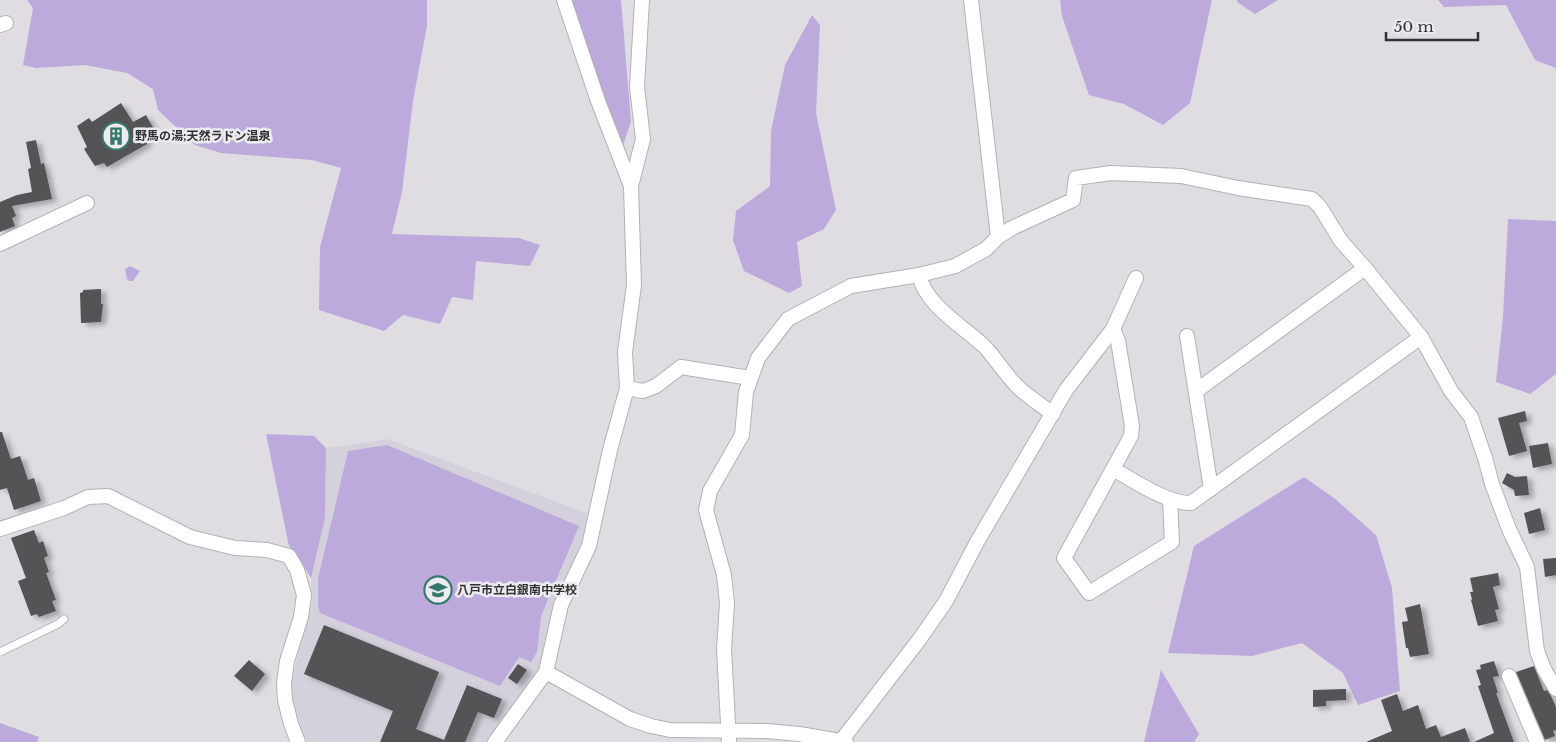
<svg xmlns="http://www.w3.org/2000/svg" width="1556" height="742" viewBox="0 0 1556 742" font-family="'Libre Baskerville','Noto Sans JP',serif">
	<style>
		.built { fill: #d4d1dc }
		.green { fill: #bcaadc }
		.building { fill: #545356; filter: url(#shadow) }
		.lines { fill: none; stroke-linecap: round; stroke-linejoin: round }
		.lane-casing { stroke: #b3b1b6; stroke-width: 9 }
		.street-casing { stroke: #b3b1b6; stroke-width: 16 }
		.lane { stroke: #fff; stroke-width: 7 }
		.street { stroke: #fff; stroke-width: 14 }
		.labels { text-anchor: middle; stroke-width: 5; stroke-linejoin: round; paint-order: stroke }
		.poi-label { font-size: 12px; font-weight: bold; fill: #323233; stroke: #ecebef; text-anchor: start }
	</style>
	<defs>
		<filter id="shadow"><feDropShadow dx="5" dy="3" stdDeviation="2.5" flood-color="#0004"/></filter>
	</defs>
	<rect width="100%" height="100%" fill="#dfdde2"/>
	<path class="built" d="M388,439L592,515L584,546L543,663L486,742H307L296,714L292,696V678L308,619L312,603L311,578L325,518L326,448Z"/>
	<g class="green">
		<path d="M27,0H427V26L413,101L402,192L392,234L519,238L540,245L530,266L476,261L473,300L452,297L440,324L403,315L384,331L319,310L320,247L341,168L312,160L221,153L195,145L158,110L153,89L127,73L85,65L36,68L23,65L33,8Z"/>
		<path d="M569,0H621L631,122L621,151Z"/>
		<path d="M1060,0H1212L1190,103L1163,125L1124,104L1089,95L1062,16Z"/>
		<path d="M1237,0H1278L1255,14L1237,2Z"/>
		<path d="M1438,0H1556V68L1535,60L1506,5L1444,7Z"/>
		<path d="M812,15L820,25L816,113L836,210L824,229L797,242L802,286L789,293L744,271L733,240L736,211L770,186L771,131L785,65Z"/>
		<path d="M1508,219L1556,221V374L1530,394L1496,382L1503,317Z"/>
		<path d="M130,266L140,271L133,281H129L127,279L125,269Z"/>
		<path d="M266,434L314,436L326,448L325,518L311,578L298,557L289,546Z"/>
		<path d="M387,445L579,526L541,616L537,652L531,662L519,657L500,686L320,613L318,606V579L348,451Z"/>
		<path d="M1304,477L1334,498L1376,535L1392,588L1400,691L1358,705L1343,673L1302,643L1252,656L1168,653L1194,546Z"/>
		<path d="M1161,670L1199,734L1194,742H1144Z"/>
		<path d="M0,723L39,737L37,742H0Z"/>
	</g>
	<g class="building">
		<path d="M121,103L133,122L146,115L156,133L145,139L147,144L107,167L104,163L95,166L84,149L87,147L77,126L89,118L92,122Z"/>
		<path d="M36,140L41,164L44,163L52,199L12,206L16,216L12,218L15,226L0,232V202L17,195L32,192L28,169L31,168L26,142Z"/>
		<path d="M101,289V304H103L101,322L81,323L80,293L83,292V290Z"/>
		<path d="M1525,411L1527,421L1519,423L1527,451L1509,456L1498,418Z"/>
		<path d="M0,432H2L11,459L20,456L28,480L34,478L41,501L14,510L7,488L0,490Z"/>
		<path d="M1548,443L1552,464L1533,468L1529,446Z"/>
		<path d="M1507,473L1515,477L1527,476L1529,495L1515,496L1514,490L1502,483Z"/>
		<path d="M1540,508L1545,530L1529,534L1524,513Z"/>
		<path d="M34,530L39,543L43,541L48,556L44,558L49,572L46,573L56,600L52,601L56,611L39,617L37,614L31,616L18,581L26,578L11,538Z"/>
		<path d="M1556,558V575L1545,577L1543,559Z"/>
		<path d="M1498,573L1500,585L1493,587L1499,609L1495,610L1498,621L1478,626L1471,600L1472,599L1470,592H1473L1470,578Z"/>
		<path d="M1420,604L1429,654L1410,657L1408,648H1406L1402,622L1408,621L1405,608Z"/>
		<path d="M324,625L439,672L416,729L444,740L467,685L502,699L494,718L478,712L465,742H380L393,711L304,674Z"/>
		<path d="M249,660L265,674L252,691L234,676Z"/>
		<path d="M1494,661L1499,676L1493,677L1498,693H1496L1514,742H1474L1494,733L1478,686L1481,685L1476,670L1481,669L1480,665Z"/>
		<path d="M518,664L527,670L517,684L508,678Z"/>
		<path d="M1534,666L1544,691L1547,690L1551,696L1556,707V730L1553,731L1555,736L1545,740L1516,672Z"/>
		<path d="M1346,689V700L1326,701V706L1313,707V690Z"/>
		<path d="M1397,694L1403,711L1418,705L1426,729L1436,725L1441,737L1465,728L1470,742H1366L1392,731L1381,700Z"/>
	</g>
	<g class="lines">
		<g class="lane-casing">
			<path id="lane" d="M0,652L58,624L64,619"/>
		</g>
		<g class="street-casing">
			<g id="street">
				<path d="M971,0L998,237"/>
				<path d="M0,25L6,23"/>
				<path d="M631,186L643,139L637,87L642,0"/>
				<path d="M0,244L87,203"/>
				<path d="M919,275C926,306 963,326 985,347C996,359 1005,374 1017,386C1027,396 1041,405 1053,414"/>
				<path d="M1113,329L1118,341L1132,426L1131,436L1064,558L1089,593L1172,542L1170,500"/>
				<path d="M1187,336L1211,489"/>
				<path d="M627,388L643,391L656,386L681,367L750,378"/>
				<path d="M1196,391L1365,268"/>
				<path d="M1113,469C1133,480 1168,504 1191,503L1421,337"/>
				<path d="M0,529L64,508L88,497L108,496L190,537L235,548L267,550L289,556L297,570L304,595L301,617L287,661L284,683L285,700L291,724L298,742"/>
				<path d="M546,672L561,605L589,546L610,450L627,388L625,352L634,285L631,186L598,101L564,0"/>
				<path d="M1509,676L1537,742"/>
				<path d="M841,741L919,640L946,601L977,542L1066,390L1113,329L1136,278"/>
				<path d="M495,742L546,672L630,719L651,726L670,730L767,731L799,734L846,742"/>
				<path d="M729,742L724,649L727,603L724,575L706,510L710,491L742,435L746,392L758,358L788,319L851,286L919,275L955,266L986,249L998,237L1012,228L1073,200L1076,178L1111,173L1181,176L1238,188L1312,199L1320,207L1341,241L1365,268L1421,337L1451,391L1471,417L1485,458L1492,484L1509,529L1527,567L1537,651L1544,669L1556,689"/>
			</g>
		</g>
		<use href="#lane" class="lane"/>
		<use href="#street" class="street"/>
	</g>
	<defs>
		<g id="building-ring" transform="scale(1.4375)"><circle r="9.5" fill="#ecebef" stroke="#35786b" stroke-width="1.5"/><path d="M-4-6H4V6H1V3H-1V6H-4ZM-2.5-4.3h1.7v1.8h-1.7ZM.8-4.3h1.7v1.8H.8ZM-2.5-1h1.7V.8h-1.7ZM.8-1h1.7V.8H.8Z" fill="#35786b"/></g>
		<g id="school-ring" transform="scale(1.4375)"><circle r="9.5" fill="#ecebef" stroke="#35786b" stroke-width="1.5"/><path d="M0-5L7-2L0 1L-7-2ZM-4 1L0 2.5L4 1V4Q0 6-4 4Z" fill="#35786b"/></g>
	</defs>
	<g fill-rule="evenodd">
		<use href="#building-ring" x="116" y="136"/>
		<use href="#school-ring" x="438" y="590"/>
	</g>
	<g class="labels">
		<g class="poi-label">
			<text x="135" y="140">野馬の湯;天然ラドン温泉</text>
			<text x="457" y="594">八戸市立白銀南中学校</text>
		</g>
	</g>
	<path d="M1386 32v8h92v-8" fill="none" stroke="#323233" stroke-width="2.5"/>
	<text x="1394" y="32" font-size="15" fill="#323233" stroke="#ecebef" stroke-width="4" paint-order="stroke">50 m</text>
</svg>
